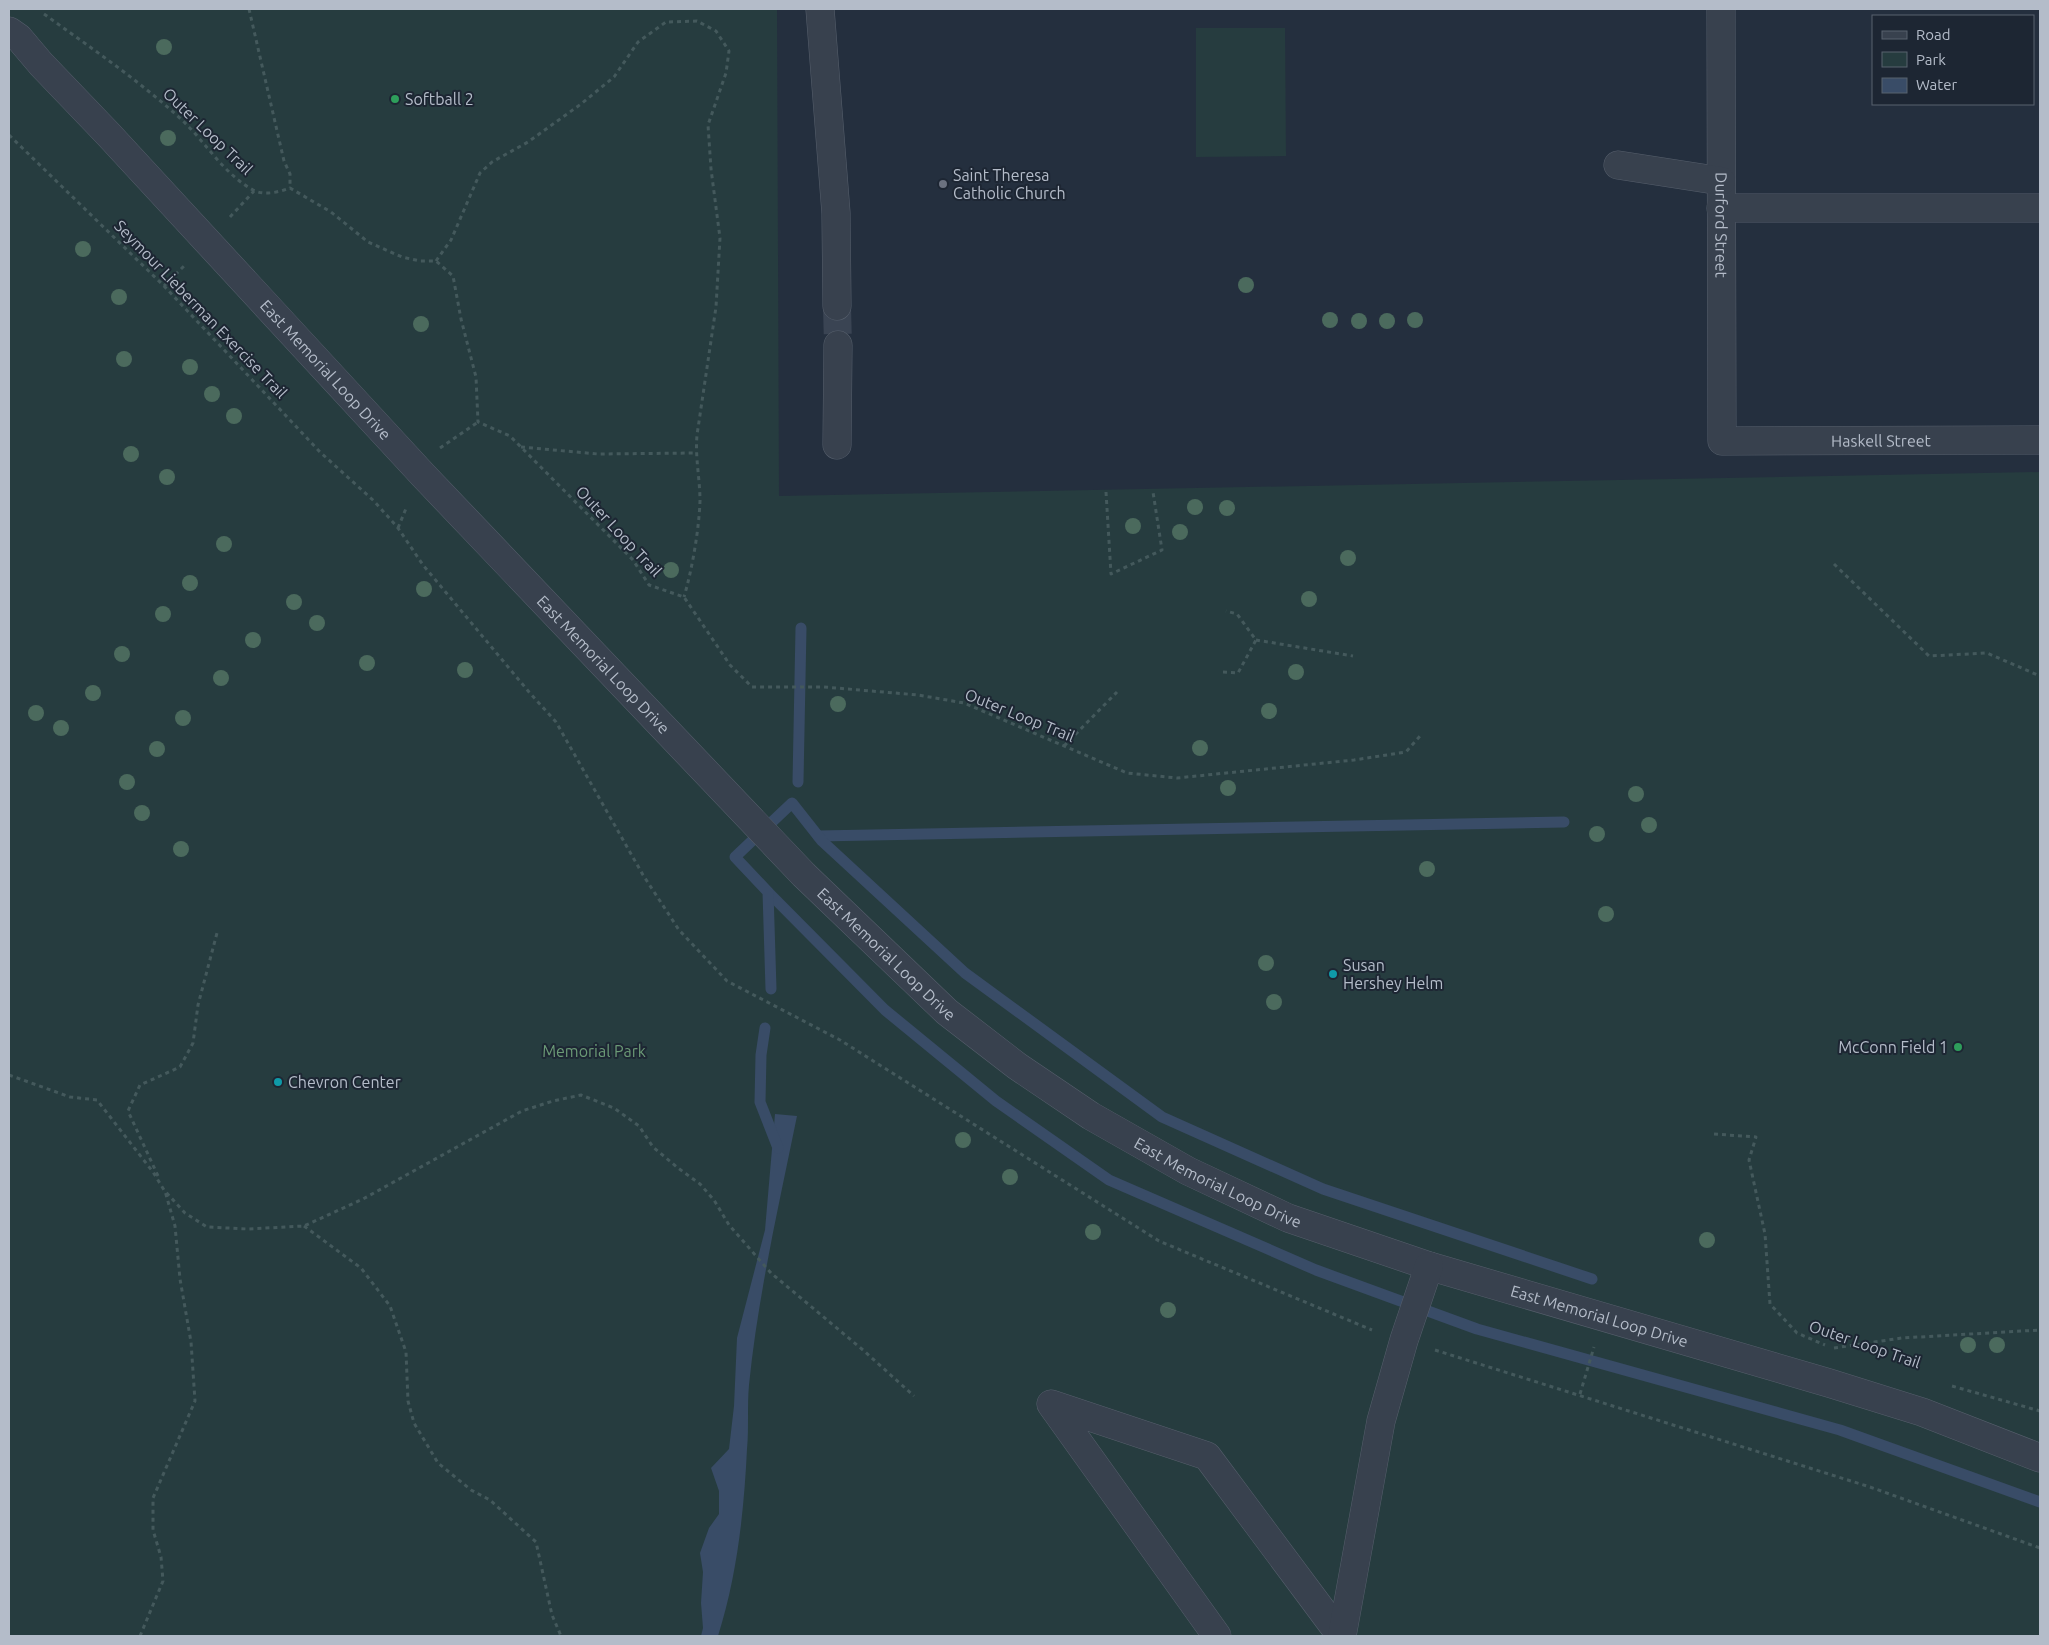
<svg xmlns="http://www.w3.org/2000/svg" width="2049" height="1645" viewBox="0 0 2049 1645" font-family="Ubuntu,sans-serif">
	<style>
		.green { fill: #263c3f }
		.water { fill: #394c67 }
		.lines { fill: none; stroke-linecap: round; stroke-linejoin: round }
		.stream { stroke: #394c67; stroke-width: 11 }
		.minor-tunnel { stroke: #3a4453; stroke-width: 28; stroke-dasharray: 28 14; stroke-linecap: butt }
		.minor-casing { stroke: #565f6c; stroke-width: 29 }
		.path { stroke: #44595c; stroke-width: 3; stroke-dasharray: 4 4; stroke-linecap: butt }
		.minor { stroke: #38414e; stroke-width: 28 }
		.tree { fill: #4b6a5d }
		.leisure-dot { fill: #2e9e5b; stroke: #1d2633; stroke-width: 2 }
		.worship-dot { fill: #6b7280; stroke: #1d2633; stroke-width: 2 }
		.culture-dot { fill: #0f9aa8; stroke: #1d2633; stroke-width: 2 }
		.labels { text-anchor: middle; stroke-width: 4; stroke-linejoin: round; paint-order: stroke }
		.poi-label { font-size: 16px; fill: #b4bcc9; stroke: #1d2633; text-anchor: start }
		.street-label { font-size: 16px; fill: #b4bcc9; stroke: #1d2633 }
		.park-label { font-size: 16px; fill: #6b9a76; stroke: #1d2633 }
	</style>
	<rect width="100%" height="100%" fill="#242f3e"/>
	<g class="green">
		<path d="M9,9H777L779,496L2040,472V1636H9Z"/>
		<path d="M1196,28H1285L1286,156L1196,157Z"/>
	</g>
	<path class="water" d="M775,1114L797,1116C779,1205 758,1295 749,1385C747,1406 749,1428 747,1449C744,1512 737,1576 718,1636H701L703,1628L701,1603L703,1572L700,1553L709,1528L719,1514V1491L711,1468L729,1449L734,1406L737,1338L765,1230Z"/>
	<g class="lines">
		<g class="stream">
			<path d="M798,782L801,628"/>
			<path d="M818,836L1564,822"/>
			<path d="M768,892L885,1010L996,1101L1109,1180L1316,1270L1477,1329L1840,1430L2040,1502"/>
			<path d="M771,989L768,892L735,857L792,803L822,841L965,973L1162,1117L1323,1189L1592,1279"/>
			<path d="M765,1028L761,1055L760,1102L778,1148"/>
		</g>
		<path class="minor-tunnel" d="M837,306L838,345"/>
		<g class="minor-casing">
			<g id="minor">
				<path d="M820,9L836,213L837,306"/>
				<path id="s1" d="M1721,9L1722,441L2040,440"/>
				<path id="s2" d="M9,31L19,38L41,64L109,135L423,475L804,875L947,1012L1017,1066L1091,1116L1188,1171L1288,1218L1429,1266L1829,1383L1922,1412L2040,1458"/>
				<path d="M1618,165L1721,181"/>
				<path d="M1721,208H2040"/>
				<path d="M837,445L838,345"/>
				<path d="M1217,1636L1051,1404L1207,1456L1341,1636"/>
				<path d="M1342,1636L1381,1421L1404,1340L1429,1266"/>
			</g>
		</g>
		<g class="path">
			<path d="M249,9L284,161L290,174V188"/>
			<path d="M44,14C91,48 140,81 183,121C206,143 224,174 253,190C264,196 279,192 290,188L331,212L368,242L402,257L420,261H436L453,276L461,319L476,377L478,422L510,436L633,560L649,585L684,597L730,665L752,687H824L918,695L964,703L1127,773L1177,778L1354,760L1406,752L1421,735"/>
			<path d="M9,135L164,286L320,452L374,501L398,528L423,565L529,692L556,722L643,875L679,930L727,981L840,1040L1159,1241L1372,1330"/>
			<path d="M230,217L254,191"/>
			<path d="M436,261L451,240L480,173L492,162L528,142L581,104L614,77L638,42L666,22L697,21L716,31L729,51L726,73L708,125L711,169L720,238L716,307L697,435C695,458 700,479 700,501C699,530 692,570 684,597"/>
			<path d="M164,286L185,265"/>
			<path d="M521,447L598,454L695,453"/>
			<path d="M440,448L478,422"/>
			<path d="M1106,492L1111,574L1162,550L1153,492"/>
			<path d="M398,528L407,506"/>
			<path d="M1834,564L1929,656L1987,653L2040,676"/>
			<path d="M1256,640L1353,656"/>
			<path d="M1223,672L1238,673L1256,640L1237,614L1226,611"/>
			<path d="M1064,746L1117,692"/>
			<path d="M9,1075L70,1097L97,1100L153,1172L164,1190L185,1213L207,1227L248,1229L304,1226L363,1199L522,1111L553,1101L581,1095L614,1108L639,1126L653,1147L678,1168L700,1184L714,1200L729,1225L771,1273L863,1350L914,1396"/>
			<path d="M1714,1134L1756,1137L1749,1160L1765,1234L1770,1304L1797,1333L1825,1345"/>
			<path d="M158,1176L128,1111L140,1085L180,1067L193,1043L198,1005L217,933"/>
			<path d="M304,1226L361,1268L390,1306L406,1352L408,1401L414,1423L438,1463L471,1490L490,1500L536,1542L552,1615L561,1636"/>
			<path d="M1834,1348L1902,1338L2040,1330"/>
			<path d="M1435,1350L1870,1487L2040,1548"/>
			<path d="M1952,1386L2040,1411"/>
			<path d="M1580,1394L1594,1347"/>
			<path d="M140,1636L163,1581L161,1557L153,1530V1498L195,1401L191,1342L180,1279L175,1226L165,1191"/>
		</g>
		<use href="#minor" class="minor"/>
	</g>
	<g class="tree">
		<circle cx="164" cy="47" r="8"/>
		<circle cx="168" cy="138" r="8"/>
		<circle cx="83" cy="249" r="8"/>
		<circle cx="1246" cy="285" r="8"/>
		<circle cx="119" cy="297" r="8"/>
		<circle cx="1330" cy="320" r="8"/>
		<circle cx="1415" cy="320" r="8"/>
		<circle cx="1359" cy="321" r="8"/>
		<circle cx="1387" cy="321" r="8"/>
		<circle cx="421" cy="324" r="8"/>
		<circle cx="124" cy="359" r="8"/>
		<circle cx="190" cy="367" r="8"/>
		<circle cx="212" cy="394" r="8"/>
		<circle cx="234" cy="416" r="8"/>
		<circle cx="131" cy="454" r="8"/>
		<circle cx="167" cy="477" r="8"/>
		<circle cx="1195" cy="507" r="8"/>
		<circle cx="1227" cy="508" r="8"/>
		<circle cx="1133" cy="526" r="8"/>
		<circle cx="1180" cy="532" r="8"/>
		<circle cx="224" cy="544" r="8"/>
		<circle cx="1348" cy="558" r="8"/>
		<circle cx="671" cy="570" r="8"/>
		<circle cx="190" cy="583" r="8"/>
		<circle cx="424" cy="589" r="8"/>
		<circle cx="1309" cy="599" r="8"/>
		<circle cx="294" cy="602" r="8"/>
		<circle cx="163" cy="614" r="8"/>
		<circle cx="317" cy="623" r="8"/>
		<circle cx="253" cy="640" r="8"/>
		<circle cx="122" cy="654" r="8"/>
		<circle cx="367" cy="663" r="8"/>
		<circle cx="465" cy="670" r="8"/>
		<circle cx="1296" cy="672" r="8"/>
		<circle cx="221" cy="678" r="8"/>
		<circle cx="93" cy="693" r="8"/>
		<circle cx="838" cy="704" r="8"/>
		<circle cx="1269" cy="711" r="8"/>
		<circle cx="36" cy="713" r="8"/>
		<circle cx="183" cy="718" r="8"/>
		<circle cx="61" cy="728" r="8"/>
		<circle cx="1200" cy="748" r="8"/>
		<circle cx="157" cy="749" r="8"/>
		<circle cx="127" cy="782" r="8"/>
		<circle cx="1228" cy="788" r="8"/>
		<circle cx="1636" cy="794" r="8"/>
		<circle cx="142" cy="813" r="8"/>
		<circle cx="1649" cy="825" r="8"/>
		<circle cx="1597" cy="834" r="8"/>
		<circle cx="181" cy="849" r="8"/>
		<circle cx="1427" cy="869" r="8"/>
		<circle cx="1606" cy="914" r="8"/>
		<circle cx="1266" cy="963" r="8"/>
		<circle cx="1274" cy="1002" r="8"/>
		<circle cx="963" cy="1140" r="8"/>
		<circle cx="1010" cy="1177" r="8"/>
		<circle cx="1093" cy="1232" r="8"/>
		<circle cx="1707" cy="1240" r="8"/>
		<circle cx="1168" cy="1310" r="8"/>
		<circle cx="1968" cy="1345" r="8"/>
		<circle cx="1997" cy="1345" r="8"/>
	</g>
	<g class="leisure-dot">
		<circle cx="395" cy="99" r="5"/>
		<circle cx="1958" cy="1047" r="5"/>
	</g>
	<circle class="worship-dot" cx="943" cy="184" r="5"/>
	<g class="culture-dot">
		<circle cx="1333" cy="974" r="5"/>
		<circle cx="278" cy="1082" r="5"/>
	</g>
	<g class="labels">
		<g class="poi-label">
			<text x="405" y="105">Softball 2</text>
			<text x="953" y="181">Saint Theresa<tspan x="953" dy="18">Catholic Church</tspan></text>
			<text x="1343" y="971">Susan<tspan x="1343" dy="18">Hershey Helm</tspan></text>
			<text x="1948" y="1053" text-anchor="end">McConn Field 1</text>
			<text x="288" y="1088">Chevron Center</text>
		</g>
		<g class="street-label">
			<text transform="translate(208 131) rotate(44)" y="6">Outer Loop Trail</text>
			<text dy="6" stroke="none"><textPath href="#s1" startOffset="216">Durford Street</textPath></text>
			<text transform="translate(201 309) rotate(46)" y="6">Seymour Lieberman Exercise Trail</text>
			<text dy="6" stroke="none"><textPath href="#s2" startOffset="464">East Memorial Loop Drive</textPath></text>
			<text dy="6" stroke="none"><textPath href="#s1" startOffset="591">Haskell Street</textPath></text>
			<text transform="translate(619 531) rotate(47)" y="6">Outer Loop Trail</text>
			<text dy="6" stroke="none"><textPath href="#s2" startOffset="869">East Memorial Loop Drive</textPath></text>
			<text transform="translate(1020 715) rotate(22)" y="6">Outer Loop Trail</text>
			<text dy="6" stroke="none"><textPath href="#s2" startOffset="1274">East Memorial Loop Drive</textPath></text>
			<text dy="6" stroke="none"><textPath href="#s2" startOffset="1679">East Memorial Loop Drive</textPath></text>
			<text dy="6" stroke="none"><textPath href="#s2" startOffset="2084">East Memorial Loop Drive</textPath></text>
			<text transform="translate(1865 1344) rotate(19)" y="6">Outer Loop Trail</text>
		</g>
		<g class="park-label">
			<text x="594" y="1057">Memorial Park</text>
		</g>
	</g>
	<rect width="2049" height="1645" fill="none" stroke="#b4bcc9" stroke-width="20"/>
	<rect x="1872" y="15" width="162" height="90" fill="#1d2633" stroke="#59626f"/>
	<rect x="1882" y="31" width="25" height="8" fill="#38414e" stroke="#59626f"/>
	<text x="1916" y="40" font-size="15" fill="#b4bcc9">Road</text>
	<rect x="1882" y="52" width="25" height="15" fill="#263c3f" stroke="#59626f"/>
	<text x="1916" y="65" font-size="15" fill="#b4bcc9">Park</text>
	<rect x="1882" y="78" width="25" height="15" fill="#394c67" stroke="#59626f"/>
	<text x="1916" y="90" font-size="15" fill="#b4bcc9">Water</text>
</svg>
